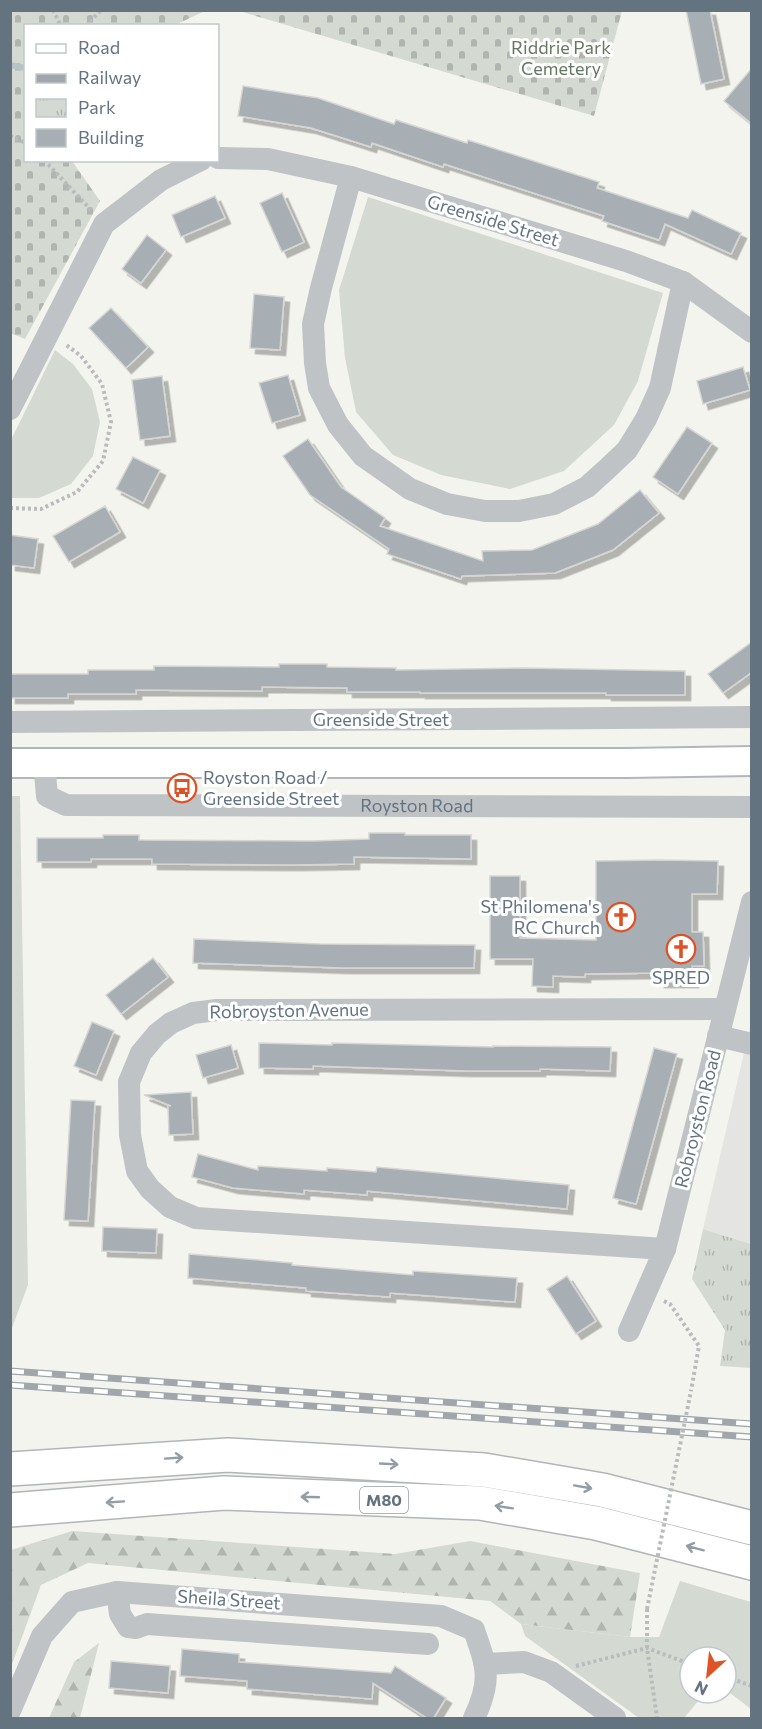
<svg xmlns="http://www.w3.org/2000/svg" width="762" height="1729" viewBox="0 0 762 1729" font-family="Commissioner,sans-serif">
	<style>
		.built { fill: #e4e5e3 }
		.green { fill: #d4dad1 }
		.forest { fill: url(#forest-firs) }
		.cemetery { fill: url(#cemetery-stones) }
		.park { fill: url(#park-tufts) }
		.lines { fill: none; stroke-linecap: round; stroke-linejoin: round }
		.stream { stroke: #b7c3c7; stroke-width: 6 }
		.building { fill: #a7afb4; stroke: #d5d5d2; stroke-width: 1.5; filter: url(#shadow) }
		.major-casing { stroke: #b2b6ba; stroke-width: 32 }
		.highway-casing { stroke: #b2b5b8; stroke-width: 36 }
		.path { stroke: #b9bbbd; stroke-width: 4; stroke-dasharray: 3 3; stroke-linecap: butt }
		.minor { stroke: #bfc3c6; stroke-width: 22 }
		.major { stroke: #fff; stroke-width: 28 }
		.highway { stroke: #fff; stroke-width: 33 }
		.rail-casing { stroke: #a0a6ab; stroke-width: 7 }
		.rail { stroke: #fff; stroke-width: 4.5; stroke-dasharray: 14; stroke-linecap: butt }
		.path-bridge { stroke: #b9bbbd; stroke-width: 4; stroke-dasharray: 3 3; stroke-linecap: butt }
		.oneway { stroke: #929da6 }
		.labels { text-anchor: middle; stroke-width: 6; stroke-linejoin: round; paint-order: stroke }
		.shield { fill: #fff; stroke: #929da6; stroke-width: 1.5 }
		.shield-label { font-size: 16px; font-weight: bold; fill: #637380 }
		.park-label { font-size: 18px; fill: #667762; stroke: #fff }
		.street-label { font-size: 18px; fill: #637380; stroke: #fff }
		.poi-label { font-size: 18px; fill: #637380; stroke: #fff; text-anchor: start }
	</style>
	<defs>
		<pattern id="forest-firs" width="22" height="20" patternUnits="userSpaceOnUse" patternTransform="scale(1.5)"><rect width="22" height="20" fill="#d4dad1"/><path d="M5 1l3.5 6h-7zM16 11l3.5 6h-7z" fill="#b0b5af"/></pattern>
		<pattern id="cemetery-stones" width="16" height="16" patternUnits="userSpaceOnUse" patternTransform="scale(1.5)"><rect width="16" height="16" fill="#d4dad1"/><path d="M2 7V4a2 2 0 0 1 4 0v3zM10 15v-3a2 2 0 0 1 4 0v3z" fill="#b0b5af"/></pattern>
		<pattern id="park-tufts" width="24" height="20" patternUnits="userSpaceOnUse" patternTransform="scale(1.5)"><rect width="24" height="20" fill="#d4dad1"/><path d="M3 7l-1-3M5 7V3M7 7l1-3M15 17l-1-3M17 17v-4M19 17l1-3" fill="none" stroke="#b0b5af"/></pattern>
		<filter id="shadow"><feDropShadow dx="5.5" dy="5.5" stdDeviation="0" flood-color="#0004"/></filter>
	</defs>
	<rect width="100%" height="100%" fill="#f4f4ef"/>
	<path class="built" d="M751,1023V1244L703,1229Z"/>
	<g class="green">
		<path d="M368,197L663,293L638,381L614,425L564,471L510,489L441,475L393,455L356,412L345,358L339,290Z"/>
		<path d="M55,350L73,364L92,389L100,422L93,456L71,484L39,498H11V440Z"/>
		<path d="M10,796H20L28,1285L12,1328H10Z"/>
		<path d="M680,1581L751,1602V1709L726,1690V1657H690V1693H705L684,1718H639L525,1636L521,1624L630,1637H659Z"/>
	</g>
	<g class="forest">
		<path d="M72,1531L395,1554L470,1541L640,1573L630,1637L521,1624L490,1601L88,1563L41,1585L11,1667V1550Z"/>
		<path d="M99,1643L80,1718H49L74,1662Z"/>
	</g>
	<g class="cemetery">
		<path d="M10,11H205L175,25L26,26V160L72,161L100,201L25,339L10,333Z"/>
		<path d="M239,11H622L594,116Z"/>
	</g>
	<path class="park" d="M703,1229L751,1244V1368L720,1366L725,1330L692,1279Z"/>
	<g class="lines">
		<path class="stream" d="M10,65L26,68"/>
	</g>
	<g class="building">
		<path d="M686,10H710L724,79L701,84Z"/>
		<path d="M752,68V124L724,101Z"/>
		<path d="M243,86L318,98L394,124L396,120L467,143L468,140L599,182L597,188L688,218L692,210L741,233L731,254L665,224L659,240L602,221L604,216L444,164L443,167L372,143L371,147L311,128L238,116Z"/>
		<path d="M282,193L304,242L282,252L260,203Z"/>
		<path d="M215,196L225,218L181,237L172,215Z"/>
		<path d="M147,235L166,250L141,283L122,269Z"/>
		<path d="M254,294L284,297L280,350L250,348Z"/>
		<path d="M111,308L148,347L126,368L89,328Z"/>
		<path d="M743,367L750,390L703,404L697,381Z"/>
		<path d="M288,375L300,415L272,423L259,383Z"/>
		<path d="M162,376L170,436L140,440L132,380Z"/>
		<path d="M687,427L712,443L678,494L653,477Z"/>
		<path d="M308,439L341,487L385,518L380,526L483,561L482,551L532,550L598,524L640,490L659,513L613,550L555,573L462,576L461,579L387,554L389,549L310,495L283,456Z"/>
		<path d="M133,457L160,470L143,503L116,489Z"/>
		<path d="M105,506L120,532L69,562L53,536Z"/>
		<path d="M10,535L38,539L34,568L10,565Z"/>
		<path d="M752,642V672L723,693L708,674Z"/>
		<path d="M279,664H327V667L396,668V670L523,668L685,671V695H606V693H420V692H347V688L262,687V691L136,690V694H68V698H10V674H88V670H154V666L279,667Z"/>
		<path d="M369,833H405V835H471V859L354,857V864L293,865L152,864V859H91V862H37V838H103V835H139V840L312,841L369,839Z"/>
		<path d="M657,860L718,861L717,894H692V932H703L704,966H692L693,982H659V973L585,974V977L553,976V987L532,986L533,959H490V876H520V938L596,940V861Z"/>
		<path d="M194,939L320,944L475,945L474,968H343L193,963Z"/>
		<path d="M153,958L168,977L121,1014L106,995Z"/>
		<path d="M92,1022L114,1031L96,1075L74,1066Z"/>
		<path d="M259,1043L332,1045V1043L493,1047V1046L611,1047L610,1071L540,1069V1071H467L313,1066V1069L259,1068Z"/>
		<path d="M231,1045L238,1068L203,1078L196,1055Z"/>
		<path d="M654,1048L677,1054L636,1204L613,1198Z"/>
		<path d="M191,1092L193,1134L169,1135L168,1105L171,1106L144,1095Z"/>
		<path d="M71,1100L95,1101L88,1221L64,1220Z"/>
		<path d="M198,1154L258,1170V1166L327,1171V1168L376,1172L377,1167L569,1185L567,1209L367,1191V1195L304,1190V1194L233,1188L192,1177Z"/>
		<path d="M103,1227L157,1229L156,1253L102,1251Z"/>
		<path d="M189,1254L292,1263V1265L413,1275V1271L517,1278L515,1302L390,1293V1297L306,1291V1288L188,1278Z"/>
		<path d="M567,1276L596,1321L576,1334L547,1289Z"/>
		<path d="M182,1649L239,1654V1662L391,1673L395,1666L446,1698L433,1719H428L373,1683L372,1699L247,1689V1681L180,1676Z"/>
		<path d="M111,1661L170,1666L168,1693L109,1688Z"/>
	</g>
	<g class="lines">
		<g class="major-casing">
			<path id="major" d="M10,763H627L752,761"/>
		</g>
		<g class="highway-casing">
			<g id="highway">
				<path d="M10,1469L228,1455L484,1470L602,1490L752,1528"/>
				<path d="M10,1510L224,1493L480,1503L596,1523L752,1563"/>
			</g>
		</g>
		<g class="path">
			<path d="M53,10L61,26"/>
			<path d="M86,26L101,10"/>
			<path d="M10,136L26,143"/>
			<path d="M44,160L91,210"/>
			<path d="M10,508L41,509L77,492L103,461L111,422L102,384L81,356L65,344"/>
			<path d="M664,1301L670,1304L699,1346L691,1391"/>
			<path d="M647,1609V1648L657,1718"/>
			<path d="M576,1666L647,1648L690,1664"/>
			<path d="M726,1677L752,1686"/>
		</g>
		<g class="minor">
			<path d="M218,158L268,159L351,177L626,261L683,282L752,332"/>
			<path d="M351,177L321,288L313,324L315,363L319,388L338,425L363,456L410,489L447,504L485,511H519L554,504L587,487L607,469L627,450L646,419L660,388L683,282"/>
			<path d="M10,409L104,224L161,180L201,160"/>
			<path d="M10,722L752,717"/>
			<path id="s1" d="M44,762L47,796L66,805L752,807"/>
			<path d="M718,1036L752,1044"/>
			<path d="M665,1249L196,1218L170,1207L150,1189L137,1171L130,1135L129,1082L141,1053L157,1034L171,1023L193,1013L217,1010L725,1009"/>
			<path d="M629,1331L665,1249L752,902"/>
			<path d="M117,1592L120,1614L128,1627L136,1628L147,1624L428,1644"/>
			<path d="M486,1664L524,1662L551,1672L615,1718"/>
			<path d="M10,1711L42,1636L72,1602L117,1592L441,1616L474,1630C487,1667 492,1681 474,1718"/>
		</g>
		<use href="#major" class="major"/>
		<use href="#highway" class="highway"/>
		<g class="rail-casing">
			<g id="rail">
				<path d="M10,1371L752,1424"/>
				<path d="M10,1385L752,1437"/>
			</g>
		</g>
		<use href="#rail" class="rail"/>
		<path class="path-bridge" d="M647,1609L691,1391"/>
	</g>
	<defs><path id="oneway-shaft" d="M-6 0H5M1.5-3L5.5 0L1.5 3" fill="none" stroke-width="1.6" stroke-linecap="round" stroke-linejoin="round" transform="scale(1.5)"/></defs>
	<g class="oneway">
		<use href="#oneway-shaft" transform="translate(174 1458) rotate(-4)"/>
		<use href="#oneway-shaft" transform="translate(389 1464) rotate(3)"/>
		<use href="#oneway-shaft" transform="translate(583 1487) rotate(10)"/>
		<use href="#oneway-shaft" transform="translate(310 1497) rotate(-178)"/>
		<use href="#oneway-shaft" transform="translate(115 1502) rotate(176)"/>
		<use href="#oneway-shaft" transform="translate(504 1507) rotate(-171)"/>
		<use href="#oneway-shaft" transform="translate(695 1548) rotate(-165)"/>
	</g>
	<defs>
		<g id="bus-ring" transform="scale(1.5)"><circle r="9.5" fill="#fff" stroke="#de5225" stroke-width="1.5"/><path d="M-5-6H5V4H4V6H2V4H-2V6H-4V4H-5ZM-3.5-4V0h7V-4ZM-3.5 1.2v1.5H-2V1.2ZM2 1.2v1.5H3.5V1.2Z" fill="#de5225"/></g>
		<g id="church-ring" transform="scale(1.5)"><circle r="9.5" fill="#fff" stroke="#de5225" stroke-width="1.5"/><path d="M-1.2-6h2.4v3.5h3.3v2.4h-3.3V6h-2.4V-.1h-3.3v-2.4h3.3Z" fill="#de5225"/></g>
	</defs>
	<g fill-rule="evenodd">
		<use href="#bus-ring" x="182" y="788"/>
		<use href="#church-ring" x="621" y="917"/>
		<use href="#church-ring" x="681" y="949"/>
	</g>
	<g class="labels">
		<rect class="shield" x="360" y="1487" width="48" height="26" rx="4.5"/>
		<g class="shield-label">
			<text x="384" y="1506">M80</text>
		</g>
		<g class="park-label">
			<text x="561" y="54">Riddrie Park<tspan x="561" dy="21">Cemetery</tspan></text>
		</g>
		<g class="street-label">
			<text transform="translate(493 221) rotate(17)" y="6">Greenside Street</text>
			<text x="381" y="726">Greenside Street</text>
			<text dy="6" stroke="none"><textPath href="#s1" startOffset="406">Royston Road</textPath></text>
			<text transform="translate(289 1011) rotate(-1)" y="6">Robroyston Avenue</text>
			<text transform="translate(698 1119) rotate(-76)" y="6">Robroyston Road</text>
			<text transform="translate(229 1600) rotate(4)" y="6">Sheila Street</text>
		</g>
		<g class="poi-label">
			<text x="203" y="784">Royston Road /<tspan x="203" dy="21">Greenside Street</tspan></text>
			<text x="600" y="913" text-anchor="end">St Philomena's<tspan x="600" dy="21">RC Church</tspan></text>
			<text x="681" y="984" text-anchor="middle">SPRED</text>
		</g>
	</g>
	<rect width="762" height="1729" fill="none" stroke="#637380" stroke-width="24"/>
	<rect x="24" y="24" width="195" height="138" fill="#ffffff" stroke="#c1c7cc" stroke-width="1.5"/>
	<rect x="36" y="44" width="30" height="9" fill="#ffffff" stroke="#c1c7cc" stroke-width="1.5"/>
	<text x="78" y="54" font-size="18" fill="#637380">Road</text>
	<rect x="36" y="74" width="30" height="9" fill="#a0a6ab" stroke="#c1c7cc" stroke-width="1.5"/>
	<text x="78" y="84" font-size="18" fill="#637380">Railway</text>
	<rect x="36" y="99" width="30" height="18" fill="url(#park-tufts)" stroke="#c1c7cc" stroke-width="1.5"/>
	<text x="78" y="114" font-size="18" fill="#637380">Park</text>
	<rect x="36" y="129" width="30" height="18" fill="#a7afb4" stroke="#c1c7cc" stroke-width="1.5"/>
	<text x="78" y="144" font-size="18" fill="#637380">Building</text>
	<g transform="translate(708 1675) rotate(207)"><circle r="28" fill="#ffffff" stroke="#c1c7cc" stroke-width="1.5"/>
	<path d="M0-4.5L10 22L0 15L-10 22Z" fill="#de5225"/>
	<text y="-9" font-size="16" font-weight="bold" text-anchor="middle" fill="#637380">N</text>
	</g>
</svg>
